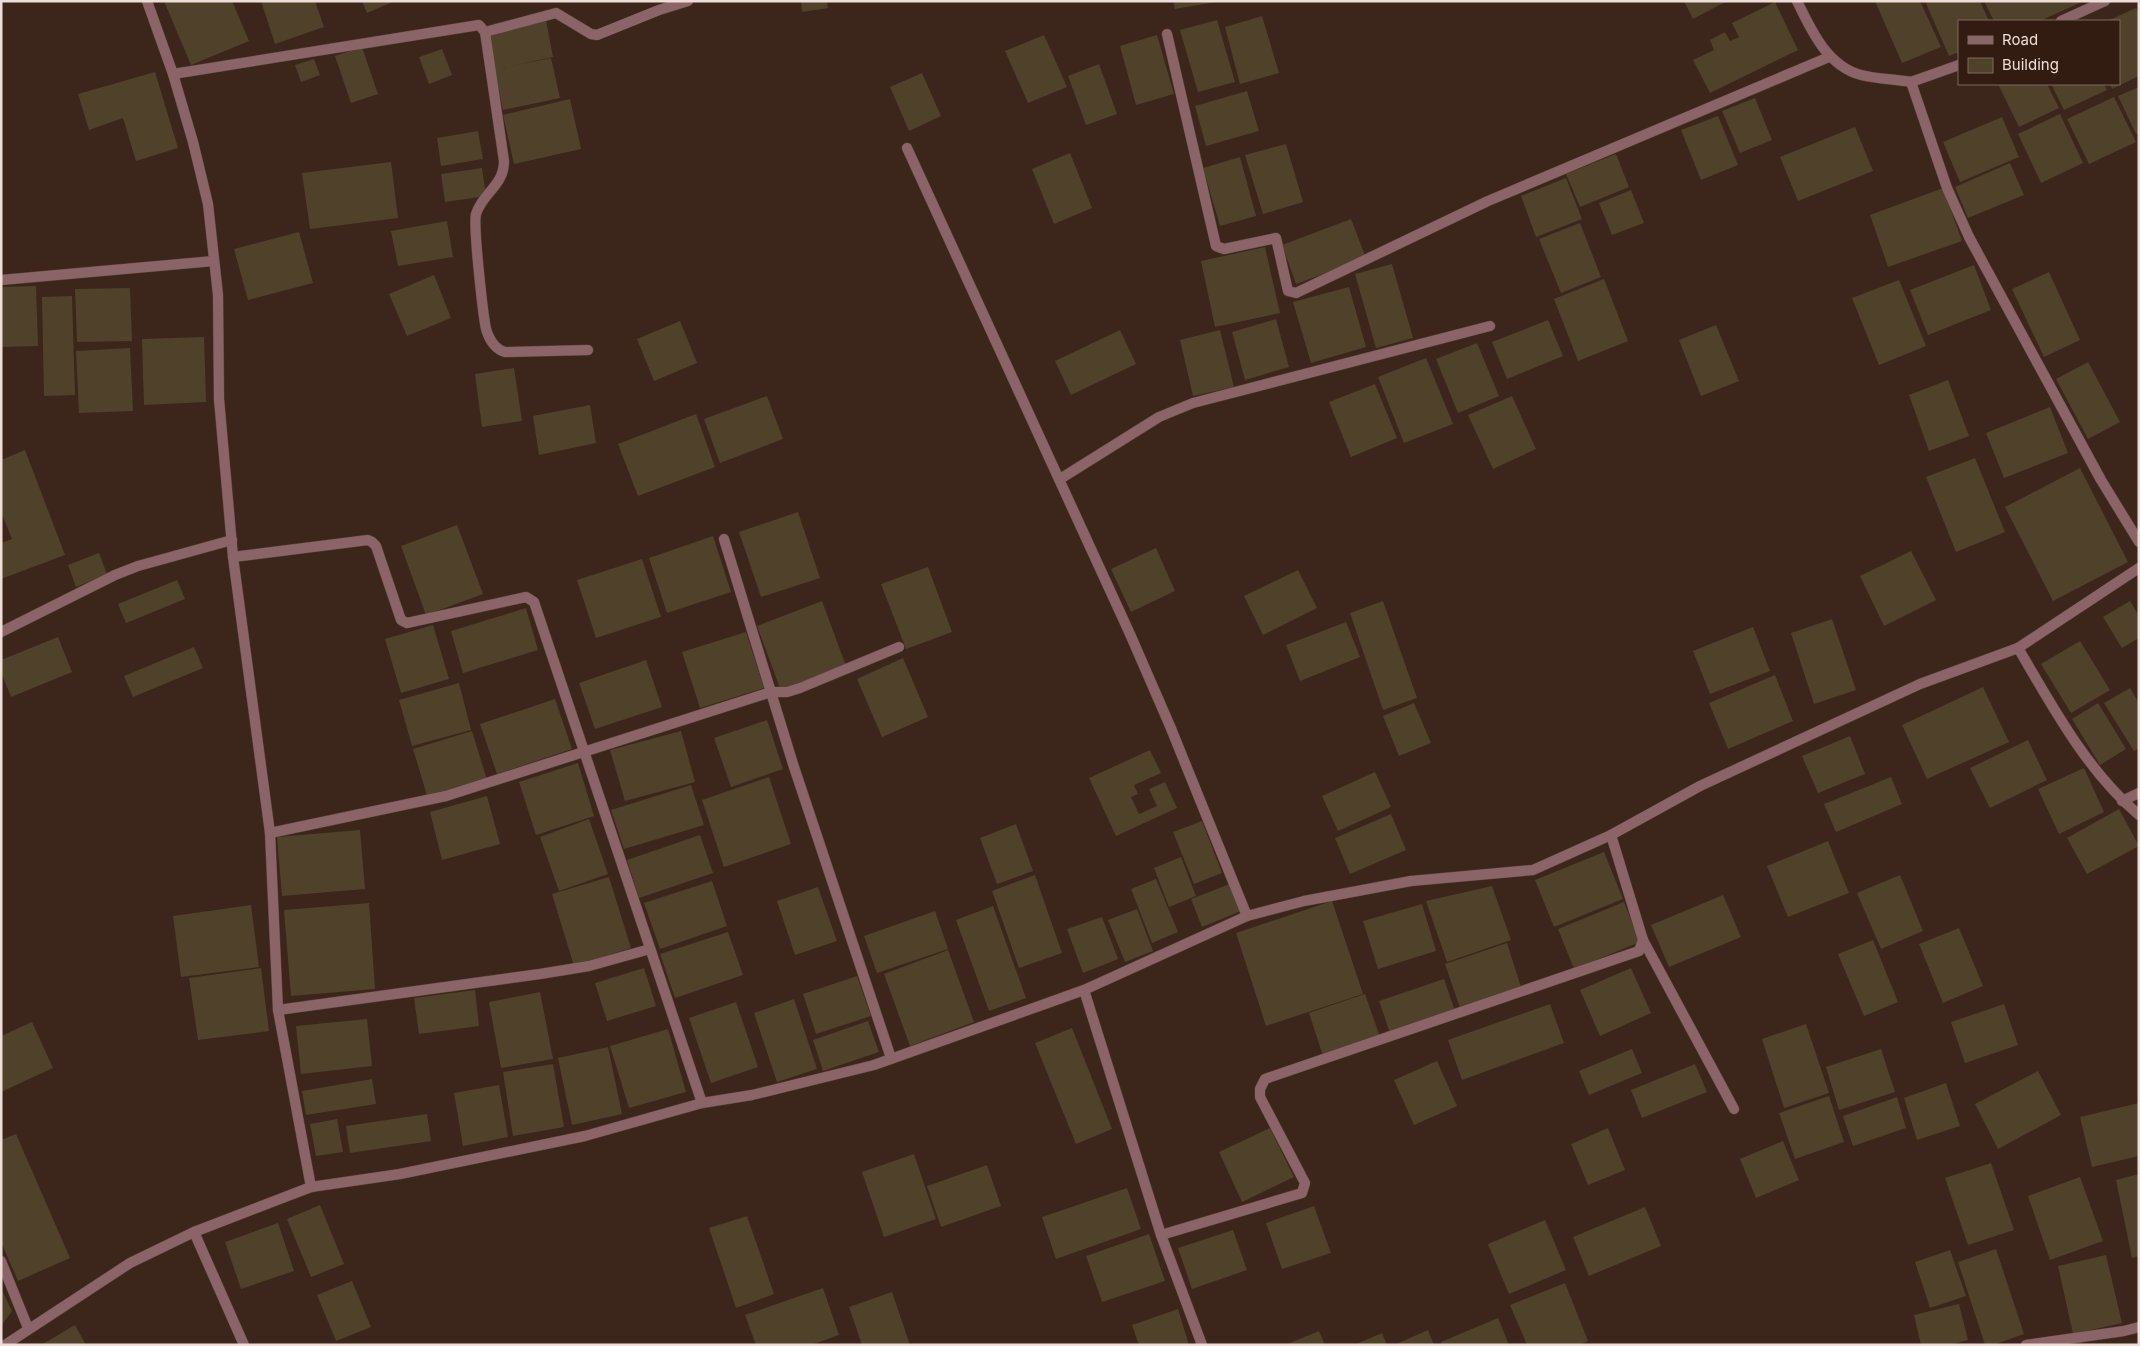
<svg xmlns="http://www.w3.org/2000/svg" width="2140" height="1346" viewBox="0 0 2140 1346" font-family="Inter,sans-serif">
	<style>
		.building { fill: #50412b }
		.lines { fill: none; stroke-linecap: round; stroke-linejoin: round }
		.minor-casing { stroke: #594338; stroke-width: 11 }
		.tertiary-casing { stroke: #594338; stroke-width: 11 }
		.minor { stroke: #8a6467; stroke-width: 10 }
		.tertiary { stroke: #8a6467; stroke-width: 10 }
	</style>
	<rect width="100%" height="100%" fill="#3c251a"/>
	<g class="building">
		<path d="M164,1H232L249,41L191,65Z"/>
		<path d="M261,1H315L324,27L275,44Z"/>
		<path d="M362,1H395L367,13Z"/>
		<path d="M801,1H827L828,8L802,12Z"/>
		<path d="M1173,1H1216V2L1175,9Z"/>
		<path d="M1684,1H1727L1693,19Z"/>
		<path d="M1875,1H1920L1941,47L1902,63Z"/>
		<path d="M1925,1H1980L1989,21H1959V52L1949,56Z"/>
		<path d="M1984,1H2084L2040,21H1994Z"/>
		<path d="M1775,2L1798,50L1710,93L1693,60L1714,50L1710,40L1725,32L1730,41L1739,37L1732,23Z"/>
		<path d="M2136,8L2139,13V76L2112,89L2110,84H2119V21H2107Z"/>
		<path d="M1262,16L1279,73L1240,84L1225,27Z"/>
		<path d="M546,20L553,57L502,68L551,58L560,98L503,110L487,32Z"/>
		<path d="M1217,20L1235,82L1198,92L1180,30Z"/>
		<path d="M1044,35L1067,87L1028,103L1005,51Z"/>
		<path d="M1157,35L1174,94L1136,105L1120,46Z"/>
		<path d="M362,47L378,94L351,103L335,56Z"/>
		<path d="M442,49L452,75L429,84L419,57Z"/>
		<path d="M314,59L320,75L301,82L295,65Z"/>
		<path d="M1099,64L1117,114L1086,125L1068,76Z"/>
		<path d="M155,72L178,148L136,161L123,118L89,130L78,94Z"/>
		<path d="M922,73L941,116L909,131L890,87Z"/>
		<path d="M1998,84H2047L2059,108L2019,127Z"/>
		<path d="M2051,84H2104L2107,90L2064,110Z"/>
		<path d="M2139,87V133L2136,134L2118,96Z"/>
		<path d="M1247,91L1259,131L1206,146L1195,106Z"/>
		<path d="M2114,97L2136,142L2089,164L2067,119Z"/>
		<path d="M1755,98L1772,140L1740,153L1722,111Z"/>
		<path d="M570,99L581,149L514,164L503,115Z"/>
		<path d="M2060,114L2083,163L2041,183L2018,134Z"/>
		<path d="M1718,116L1738,165L1701,180L1681,130Z"/>
		<path d="M2002,117L2019,157L1960,182L1943,142Z"/>
		<path d="M1855,127L1873,171L1798,201L1780,157Z"/>
		<path d="M478,131L483,159L441,166L437,138Z"/>
		<path d="M1286,144L1303,202L1263,214L1245,155Z"/>
		<path d="M1070,153L1092,208L1054,224L1032,169Z"/>
		<path d="M1616,154L1629,187L1580,207L1566,174Z"/>
		<path d="M1240,157L1256,216L1220,226L1203,168Z"/>
		<path d="M391,162L398,218L310,229L302,173Z"/>
		<path d="M2010,163L2024,195L1968,218L1955,187Z"/>
		<path d="M482,168L486,196L445,202L441,174Z"/>
		<path d="M1566,178L1582,219L1536,237L1521,196Z"/>
		<path d="M1943,188L1962,241L1888,267L1870,215Z"/>
		<path d="M1631,190L1644,223L1612,235L1599,203Z"/>
		<path d="M1351,219L1366,258L1296,284L1282,245Z"/>
		<path d="M447,221L453,257L398,266L391,231Z"/>
		<path d="M1580,223L1601,277L1561,293L1539,239Z"/>
		<path d="M299,232L313,283L248,300L234,249Z"/>
		<path d="M1265,247L1280,313L1215,327L1201,261Z"/>
		<path d="M1392,264L1413,338L1376,348L1355,274Z"/>
		<path d="M1974,265L1991,310L1928,335L1910,290Z"/>
		<path d="M2049,272L2080,340L2044,357L2012,289Z"/>
		<path d="M434,275L451,318L407,336L389,294Z"/>
		<path d="M1604,279L1628,341L1578,361L1554,299Z"/>
		<path d="M1899,280L1926,346L1879,365L1852,298Z"/>
		<path d="M36,286L38,346L1,347V287Z"/>
		<path d="M1349,287L1366,347L1311,363L1293,302Z"/>
		<path d="M130,288L132,341L77,342L75,289Z"/>
		<path d="M72,296L75,395L44,396L42,297Z"/>
		<path d="M1276,319L1289,367L1245,380L1232,332Z"/>
		<path d="M1548,320L1563,356L1507,379L1492,342Z"/>
		<path d="M680,321L697,363L654,381L637,339Z"/>
		<path d="M1716,325L1739,381L1701,396L1679,340Z"/>
		<path d="M1120,330L1136,364L1071,395L1055,361Z"/>
		<path d="M1220,330L1234,387L1193,396L1180,340Z"/>
		<path d="M204,337L206,402L144,405L142,339Z"/>
		<path d="M1477,343L1499,396L1458,413L1436,359Z"/>
		<path d="M130,348L133,411L79,413L76,351Z"/>
		<path d="M1426,358L1453,424L1404,443L1378,377Z"/>
		<path d="M2088,362L2120,422L2088,439L2056,379Z"/>
		<path d="M514,368L522,421L482,427L475,374Z"/>
		<path d="M1948,380L1969,436L1929,451L1909,395Z"/>
		<path d="M1375,384L1397,438L1351,457L1329,402Z"/>
		<path d="M767,396L783,439L720,463L704,419Z"/>
		<path d="M1512,396L1536,449L1493,469L1468,415Z"/>
		<path d="M590,405L596,443L539,455L533,416Z"/>
		<path d="M2050,407L2068,453L2004,478L1986,433Z"/>
		<path d="M696,414L715,467L638,496L618,444Z"/>
		<path d="M25,450L65,555L1,579V543L12,539L1,512V460Z"/>
		<path d="M1975,458L2005,532L1956,552L1926,477Z"/>
		<path d="M2080,468L2128,562L2053,601L2005,507Z"/>
		<path d="M798,512L820,578L761,597L739,532Z"/>
		<path d="M457,525L483,594L426,615L401,546Z"/>
		<path d="M713,536L731,592L667,613L649,558Z"/>
		<path d="M1156,548L1175,591L1131,612L1111,569Z"/>
		<path d="M1911,551L1936,600L1884,626L1860,576Z"/>
		<path d="M99,553L107,574L76,587L68,565Z"/>
		<path d="M642,559L661,617L596,638L577,580Z"/>
		<path d="M928,567L952,632L906,649L881,584Z"/>
		<path d="M1298,570L1317,608L1263,635L1244,596Z"/>
		<path d="M177,580L185,599L126,623L118,604Z"/>
		<path d="M822,601L846,666L781,691L757,626Z"/>
		<path d="M1383,601L1417,698L1383,710L1350,613Z"/>
		<path d="M2130,601L2139,616V638L2122,648L2103,617Z"/>
		<path d="M526,608L538,650L463,673L451,631Z"/>
		<path d="M1832,619L1856,690L1814,704L1791,633Z"/>
		<path d="M1346,622L1360,657L1300,681L1286,645Z"/>
		<path d="M433,625L449,679L401,693L385,639Z"/>
		<path d="M1753,627L1770,671L1710,694L1693,651Z"/>
		<path d="M746,632L764,688L700,708L682,652Z"/>
		<path d="M58,637L72,672L11,697L1,672V660Z"/>
		<path d="M2080,641L2110,690L2071,713L2041,664Z"/>
		<path d="M194,647L203,668L133,697L124,676Z"/>
		<path d="M903,658L928,717L882,737L857,679Z"/>
		<path d="M646,660L662,707L595,729L579,683Z"/>
		<path d="M1775,675L1793,721L1728,749L1709,703Z"/>
		<path d="M459,683L471,730L412,746L399,700Z"/>
		<path d="M1983,687L2009,742L1927,779L1902,725Z"/>
		<path d="M2130,688L2139,703V748L2134,751L2104,703Z"/>
		<path d="M555,699L572,749L497,774L480,724Z"/>
		<path d="M1414,703L1431,743L1399,756L1383,716Z"/>
		<path d="M2098,703L2126,749L2100,765L2072,719Z"/>
		<path d="M767,720L783,769L731,787L714,738Z"/>
		<path d="M472,731L487,780L428,799L413,749Z"/>
		<path d="M681,731L695,782L625,801L610,750Z"/>
		<path d="M1850,736L1865,774L1818,793L1802,756Z"/>
		<path d="M2028,740L2047,780L1990,808L1970,768Z"/>
		<path d="M1150,750L1161,773L1134,785L1138,794L1131,797L1139,814L1157,806L1149,789L1165,782L1177,808L1116,836L1089,778Z"/>
		<path d="M578,763L594,816L536,835L519,782Z"/>
		<path d="M2084,768L2104,812L2059,834L2038,789Z"/>
		<path d="M1375,772L1391,807L1338,831L1322,796Z"/>
		<path d="M769,777L791,844L724,867L702,800Z"/>
		<path d="M1891,777L1902,804L1836,832L1824,804Z"/>
		<path d="M691,785L704,825L624,849L611,810Z"/>
		<path d="M487,796L500,844L442,860L430,812Z"/>
		<path d="M2119,809L2139,846L2087,874L2067,838Z"/>
		<path d="M1391,814L1406,850L1350,874L1335,838Z"/>
		<path d="M589,819L608,874L559,891L540,837Z"/>
		<path d="M1202,821L1222,873L1194,884L1173,832Z"/>
		<path d="M1016,824L1033,871L997,884L980,838Z"/>
		<path d="M360,830L365,889L282,896L277,837Z"/>
		<path d="M700,835L713,873L639,898L627,860Z"/>
		<path d="M1828,841L1849,893L1788,917L1767,866Z"/>
		<path d="M1604,852L1623,899L1554,927L1535,880Z"/>
		<path d="M1181,857L1196,896L1169,907L1154,868Z"/>
		<path d="M1035,875L1062,953L1019,968L992,891Z"/>
		<path d="M1900,875L1923,931L1881,949L1857,893Z"/>
		<path d="M609,877L631,948L574,966L552,894Z"/>
		<path d="M1156,879L1178,932L1152,943L1131,889Z"/>
		<path d="M712,881L727,926L660,949L644,903Z"/>
		<path d="M1230,884L1241,911L1202,927L1191,899Z"/>
		<path d="M1492,886L1511,940L1447,962L1426,901Z"/>
		<path d="M818,887L837,941L795,955L777,901Z"/>
		<path d="M1723,895L1741,937L1669,967L1651,925Z"/>
		<path d="M1332,901L1363,994L1266,1026L1236,933Z"/>
		<path d="M1624,902L1640,942L1574,969L1558,929Z"/>
		<path d="M369,903L375,989L291,996L284,910Z"/>
		<path d="M1422,904L1436,951L1378,969L1363,921Z"/>
		<path d="M251,905L259,967L181,977L173,916Z"/>
		<path d="M993,906L1026,998L989,1011L956,920Z"/>
		<path d="M1137,909L1153,951L1125,962L1108,920Z"/>
		<path d="M935,911L948,949L877,973L864,936Z"/>
		<path d="M1102,917L1118,959L1083,973L1067,929Z"/>
		<path d="M1959,928L1983,986L1943,1003L1919,944Z"/>
		<path d="M728,932L743,975L675,998L660,954Z"/>
		<path d="M1873,940L1898,1002L1864,1016L1838,954Z"/>
		<path d="M1507,943L1521,987L1460,1008L1445,964Z"/>
		<path d="M948,950L974,1022L910,1046L884,974Z"/>
		<path d="M261,968L269,1031L198,1040L189,978Z"/>
		<path d="M644,968L656,1006L607,1021L595,983Z"/>
		<path d="M1631,968L1651,1013L1600,1036L1580,990Z"/>
		<path d="M857,976L871,1016L816,1034L803,994Z"/>
		<path d="M1444,979L1455,1011L1390,1033L1379,1001Z"/>
		<path d="M475,990L479,1026L419,1034L414,998Z"/>
		<path d="M540,992L553,1059L501,1068L489,1002Z"/>
		<path d="M1365,994L1380,1037L1323,1056L1309,1013Z"/>
		<path d="M794,999L817,1069L777,1082L754,1013Z"/>
		<path d="M736,1002L758,1067L711,1083L689,1018Z"/>
		<path d="M1550,1004L1564,1043L1462,1080L1448,1040Z"/>
		<path d="M2004,1004L2018,1045L1965,1063L1951,1022Z"/>
		<path d="M367,1019L372,1066L301,1074L296,1026Z"/>
		<path d="M868,1021L879,1052L823,1071L813,1040Z"/>
		<path d="M32,1022L53,1068L1,1092V1036Z"/>
		<path d="M1806,1024L1829,1093L1784,1108L1762,1039Z"/>
		<path d="M1072,1028L1112,1129L1076,1144L1035,1043Z"/>
		<path d="M668,1029L686,1092L629,1108L610,1046Z"/>
		<path d="M608,1047L622,1114L572,1125L558,1058Z"/>
		<path d="M1632,1049L1642,1073L1589,1095L1579,1071Z"/>
		<path d="M1881,1049L1895,1092L1839,1110L1826,1067Z"/>
		<path d="M1437,1061L1457,1106L1414,1125L1394,1080Z"/>
		<path d="M553,1064L564,1127L513,1136L503,1072Z"/>
		<path d="M1695,1064L1707,1092L1642,1118L1631,1090Z"/>
		<path d="M2038,1071L2061,1115L1998,1149L1975,1104Z"/>
		<path d="M372,1079L376,1104L306,1115L302,1091Z"/>
		<path d="M1946,1083L1960,1126L1917,1140L1904,1098Z"/>
		<path d="M499,1085L508,1137L463,1146L454,1093Z"/>
		<path d="M1829,1096L1844,1142L1795,1159L1779,1113Z"/>
		<path d="M1897,1097L1906,1128L1853,1146L1843,1116Z"/>
		<path d="M2139,1103V1156L2092,1167L2080,1117Z"/>
		<path d="M427,1114L431,1141L350,1153L346,1126Z"/>
		<path d="M337,1119L343,1152L316,1156L310,1124Z"/>
		<path d="M1270,1128L1294,1177L1242,1202L1219,1152Z"/>
		<path d="M1608,1128L1625,1170L1588,1185L1571,1144Z"/>
		<path d="M16,1134L70,1258L18,1281L1,1242V1140Z"/>
		<path d="M1783,1141L1799,1180L1756,1198L1740,1159Z"/>
		<path d="M914,1154L936,1219L884,1237L862,1172Z"/>
		<path d="M1991,1163L2014,1230L1968,1245L1945,1178Z"/>
		<path d="M987,1165L1001,1206L941,1227L927,1186Z"/>
		<path d="M2139,1174V1256L2132,1258L2116,1180Z"/>
		<path d="M2080,1177L2103,1241L2050,1260L2028,1196Z"/>
		<path d="M1127,1188L1141,1229L1056,1259L1042,1217Z"/>
		<path d="M320,1205L344,1264L311,1277L287,1219Z"/>
		<path d="M1314,1206L1331,1253L1282,1269L1266,1223Z"/>
		<path d="M1645,1207L1661,1246L1589,1276L1573,1237Z"/>
		<path d="M747,1216L774,1294L736,1308L709,1228Z"/>
		<path d="M1545,1220L1566,1270L1509,1294L1488,1244Z"/>
		<path d="M278,1223L294,1271L241,1289L225,1242Z"/>
		<path d="M1233,1230L1247,1270L1192,1289L1178,1248Z"/>
		<path d="M1149,1234L1165,1281L1102,1302L1086,1256Z"/>
		<path d="M1996,1249L2024,1334L1993,1345H1985L1958,1262Z"/>
		<path d="M1950,1250L1966,1296L1930,1308L1915,1262Z"/>
		<path d="M2106,1255L2122,1323L2073,1334L2058,1266Z"/>
		<path d="M352,1281L371,1327L336,1341L317,1295Z"/>
		<path d="M1565,1283L1588,1341L1580,1345H1527L1510,1305Z"/>
		<path d="M1,1288L12,1311L1,1326Z"/>
		<path d="M823,1288L839,1335L811,1345H756L745,1315Z"/>
		<path d="M892,1292L910,1345H862L849,1307Z"/>
		<path d="M1959,1304L1968,1340L1949,1345H1921L1914,1315Z"/>
		<path d="M1178,1309L1189,1345H1139L1132,1325Z"/>
		<path d="M1498,1318L1509,1345H1442L1441,1342Z"/>
		<path d="M75,1325L86,1345H41Z"/>
		<path d="M1428,1330L1434,1345H1394Z"/>
		<path d="M1319,1331L1325,1345H1285Z"/>
		<path d="M1382,1333L1387,1345H1354Z"/>
	</g>
	<g class="lines">
		<g class="minor-casing">
			<g id="minor">
				<path d="M147,1L173,74L193,142L208,204L218,295L219,399L233,557L270,833L278,1010L311,1187"/>
				<path d="M1797,1C1811,30 1827,66 1861,75C1877,79 1894,79 1911,82"/>
				<path d="M2061,21L2105,1"/>
				<path d="M485,32L556,13L591,34L597,35L659,10L688,1"/>
				<path d="M1167,34L1216,246L1224,249L1276,238L1288,291L1296,293L1488,201L1829,57"/>
				<path d="M1959,65L1911,82L1947,188L1969,237L2101,480L2139,542"/>
				<path d="M173,74L479,25L485,32L504,161C504,186 483,192 476,214C473,226 483,314 486,329C489,339 495,349 505,352L588,350"/>
				<path d="M907,148L1130,634L1170,726L1247,916"/>
				<path d="M1,280L214,261"/>
				<path d="M1060,479L1159,417L1193,403L1490,326"/>
				<path d="M724,539L793,764L891,1058"/>
				<path d="M233,557L368,540L372,542L376,546L401,620L407,623L526,597L534,602L702,1103"/>
				<path d="M1,632L115,575L138,566L232,540"/>
				<path d="M2018,648C2053,707 2086,770 2139,815"/>
				<path d="M2122,801L2139,793"/>
				<path d="M270,833L446,796L771,692H787L800,688L899,647"/>
				<path d="M1643,940L1734,1109"/>
				<path d="M1084,990L1161,1235L1202,1345"/>
				<path d="M278,1010L540,974L589,966L650,949"/>
				<path d="M194,1232L244,1345"/>
				<path d="M1161,1235L1302,1193L1305,1183L1260,1097V1089L1265,1079L1639,951L1643,940L1611,835"/>
				<path d="M1,1261L28,1328"/>
				<path d="M2026,1345L2124,1331L2139,1327"/>
			</g>
		</g>
		<g class="tertiary-casing">
			<path id="tertiary" d="M5,1345L130,1263L194,1232L311,1187L400,1174L585,1136L702,1103L752,1095L874,1065L1084,990L1247,916L1304,901L1411,881L1533,870L1611,835L1700,786L1920,684L2018,648L2139,568"/>
		</g>
		<use href="#minor" class="minor"/>
		<use href="#tertiary" class="tertiary"/>
	</g>
	<rect width="2140" height="1346" fill="none" stroke="#efded7" stroke-width="5"/>
	<rect x="1958" y="20" width="162" height="65" fill="#321b11" stroke="#7e6960"/>
	<rect x="1968" y="36" width="25" height="8" fill="#8a6467" stroke="#7e6960"/>
	<text x="2002" y="45" font-size="15" fill="#efded7">Road</text>
	<rect x="1968" y="58" width="25" height="15" fill="#50412b" stroke="#7e6960"/>
	<text x="2002" y="70" font-size="15" fill="#efded7">Building</text>
</svg>
